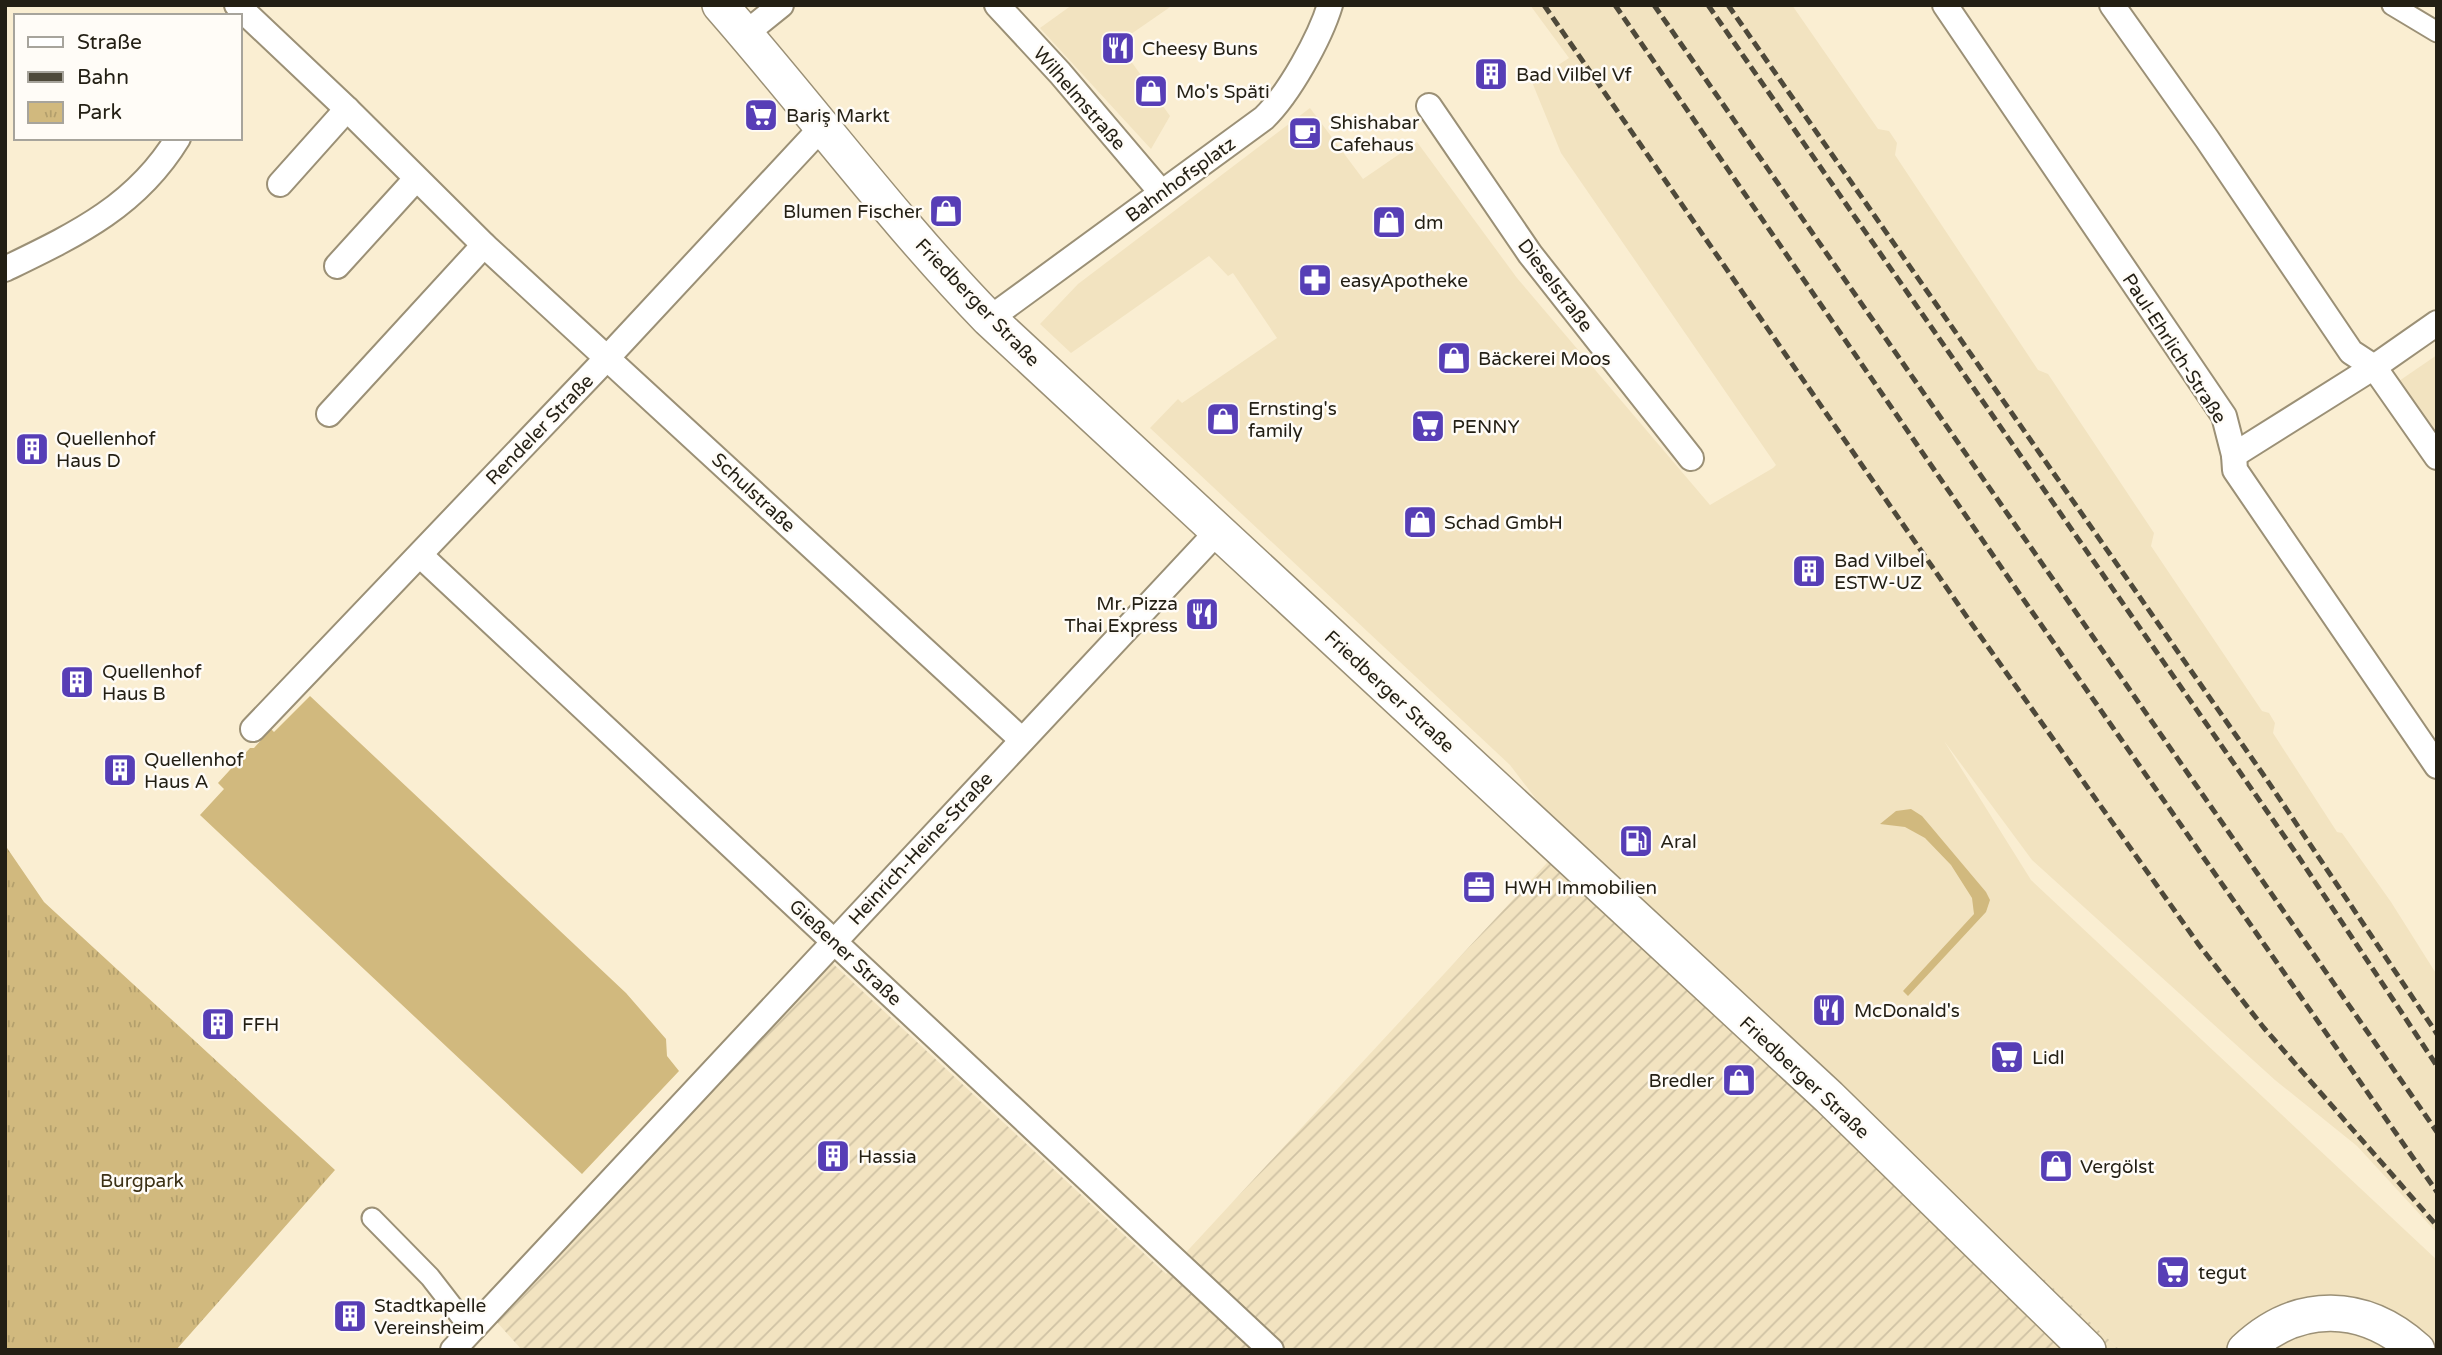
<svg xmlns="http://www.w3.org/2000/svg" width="2442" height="1355" viewBox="0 0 2442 1355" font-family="'Varela Round',sans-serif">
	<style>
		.built { fill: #f2e3c0 }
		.industrial { fill: url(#industrial-furrows) }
		.green { fill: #d1b97e }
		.park { fill: url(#park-tufts) }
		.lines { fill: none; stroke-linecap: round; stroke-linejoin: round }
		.pedestrian-casing { stroke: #9b9076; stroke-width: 23 }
		.minor-casing { stroke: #9b9076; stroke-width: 28 }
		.secondary-casing { stroke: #9b9076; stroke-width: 38 }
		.pedestrian { stroke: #fff; stroke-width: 19 }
		.minor { stroke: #fff; stroke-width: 24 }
		.secondary { stroke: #fff; stroke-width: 35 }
		.rail { stroke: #4e493a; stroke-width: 5; stroke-dasharray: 10 5; stroke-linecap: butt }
		.labels { text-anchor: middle; stroke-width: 5; stroke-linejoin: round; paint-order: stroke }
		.poi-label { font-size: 19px; fill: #231f14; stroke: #fffcf7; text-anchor: start }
		.street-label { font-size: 19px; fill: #231f14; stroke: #fffcf7 }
		.park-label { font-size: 19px; fill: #3b3015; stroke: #fffcf7 }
	</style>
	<defs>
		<pattern id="industrial-furrows" width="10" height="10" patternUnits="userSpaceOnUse" patternTransform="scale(1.75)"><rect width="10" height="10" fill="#f2e3c0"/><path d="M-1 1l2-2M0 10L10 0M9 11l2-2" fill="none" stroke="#cfc2a4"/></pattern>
		<pattern id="park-tufts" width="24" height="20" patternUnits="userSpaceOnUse" patternTransform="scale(1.75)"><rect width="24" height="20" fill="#d1b97e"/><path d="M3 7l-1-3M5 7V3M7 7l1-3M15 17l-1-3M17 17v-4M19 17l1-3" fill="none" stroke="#b39f6c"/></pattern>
	</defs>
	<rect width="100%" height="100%" fill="#faeed2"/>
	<g class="built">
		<path d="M1072,5H1173L1118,43L1170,116L1151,149L1040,28Z"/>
		<path d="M1530,5H1792L1878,129L1889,131L1897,143L1895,155L2038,370L2048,374L2154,533L2151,546L2262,711L2269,713L2275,723L2273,733L2337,832L2342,833L2391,902L2437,975V1233L2357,1146L2275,1080L2032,860L1944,741L2031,880L2437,1260V1350H2120L1559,829L1510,765L1150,428L1178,399L1182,403L1277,338L1233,273L1228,276L1209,256L1071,353L1040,324L1078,284L1310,108L1363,179L1417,142L1517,278L1710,505L1773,468L1776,465L1561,153L1532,82L1569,58Z"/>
		<path d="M2437,355V437L2399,381Z"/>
	</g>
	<path class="industrial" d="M1570,838L2120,1350H522L495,1320L829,960L1166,1274Z"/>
	<g class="green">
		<path d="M310,696L626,993L666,1039L667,1056L679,1071L582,1174L200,815L224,789L218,783L250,748H254L271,729L274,732Z"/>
		<path d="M1911,809L1922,816L1986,892L1990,900L1986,912L1908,996L1903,991L1974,914L1972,898L1951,865L1925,838L1905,827L1880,824L1896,811Z"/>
	</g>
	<path class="park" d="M5,845L44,902L335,1170L176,1350H5Z"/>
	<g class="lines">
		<g class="pedestrian-casing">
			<g id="pedestrian">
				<path d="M2392,5L2437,32"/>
				<path d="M372,1218L430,1277L471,1330"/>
			</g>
		</g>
		<g class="minor-casing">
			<g id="minor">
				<path d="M237,5L347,109L484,245L1022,740"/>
				<path d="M997,5L1060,73L1161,192"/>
				<path d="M1945,5L2224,416L2234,455L2235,470L2437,766"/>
				<path d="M2112,5L2207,139L2351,352L2374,367L2437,457"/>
				<path d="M745,34L781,5"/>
				<path d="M1429,106L1530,254L1691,458"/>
				<path d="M280,184L347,109"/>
				<path d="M337,266L416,179"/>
				<path d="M5,269C75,235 136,207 178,138"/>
				<path d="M989,319L1264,118C1289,94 1320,38 1330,5"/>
				<path d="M329,414L484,245"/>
				<path d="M2234,455L2374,367L2437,323"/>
				<path d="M420,555L1271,1350"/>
				<path d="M253,729L608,357L823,126"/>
				<path d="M453,1350L1217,532"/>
			</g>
		</g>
		<g class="secondary-casing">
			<g id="secondary">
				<path d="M720,5C811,109 893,220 989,319L1829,1097L2088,1350"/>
				<path d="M2245,1350C2298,1300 2364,1302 2417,1350"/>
			</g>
		</g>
		<use href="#pedestrian" class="pedestrian"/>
		<use href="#minor" class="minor"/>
		<use href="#secondary" class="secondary"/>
		<g class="rail">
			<path d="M1544,5L1969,620L2199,945L2264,1028L2437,1226"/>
			<path d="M1615,5L2012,583L2437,1192"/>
			<path d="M1654,5L2437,1132"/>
			<path d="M1708,5L2298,856L2437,1066"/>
			<path d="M1728,5L2267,780L2437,1034"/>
		</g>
	</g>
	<defs>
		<g id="restaurant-square" transform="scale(1.75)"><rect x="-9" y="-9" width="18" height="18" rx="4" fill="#573eb6" stroke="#fffcf7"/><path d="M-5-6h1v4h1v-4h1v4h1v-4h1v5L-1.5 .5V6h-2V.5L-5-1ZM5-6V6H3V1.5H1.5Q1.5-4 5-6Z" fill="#fff"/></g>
		<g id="building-square" transform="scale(1.75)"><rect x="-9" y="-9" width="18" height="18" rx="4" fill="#573eb6" stroke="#fffcf7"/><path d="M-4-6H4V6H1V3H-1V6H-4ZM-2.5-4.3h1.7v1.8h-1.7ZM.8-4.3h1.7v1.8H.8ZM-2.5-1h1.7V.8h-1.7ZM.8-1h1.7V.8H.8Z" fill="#fff"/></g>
		<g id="shop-square" transform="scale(1.75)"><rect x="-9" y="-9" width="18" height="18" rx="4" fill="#573eb6" stroke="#fffcf7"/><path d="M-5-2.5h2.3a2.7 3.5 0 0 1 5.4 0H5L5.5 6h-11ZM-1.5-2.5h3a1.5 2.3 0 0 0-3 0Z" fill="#fff"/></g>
		<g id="supermarket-square" transform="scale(1.75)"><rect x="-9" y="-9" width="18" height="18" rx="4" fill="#573eb6" stroke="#fffcf7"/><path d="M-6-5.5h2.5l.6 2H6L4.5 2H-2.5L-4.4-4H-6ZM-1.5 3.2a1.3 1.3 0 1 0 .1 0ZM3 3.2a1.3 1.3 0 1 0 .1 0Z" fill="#fff"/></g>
		<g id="cafe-square" transform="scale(1.75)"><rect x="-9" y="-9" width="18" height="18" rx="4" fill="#573eb6" stroke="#fffcf7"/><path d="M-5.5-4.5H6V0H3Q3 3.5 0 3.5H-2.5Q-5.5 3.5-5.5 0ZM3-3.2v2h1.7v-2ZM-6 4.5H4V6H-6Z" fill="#fff"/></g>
		<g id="pharmacy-square" transform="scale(1.75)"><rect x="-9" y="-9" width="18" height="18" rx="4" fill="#573eb6" stroke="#fffcf7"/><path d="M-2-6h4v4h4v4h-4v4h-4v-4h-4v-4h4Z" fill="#fff"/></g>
		<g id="fuel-square" transform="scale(1.75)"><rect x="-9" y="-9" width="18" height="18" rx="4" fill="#573eb6" stroke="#fffcf7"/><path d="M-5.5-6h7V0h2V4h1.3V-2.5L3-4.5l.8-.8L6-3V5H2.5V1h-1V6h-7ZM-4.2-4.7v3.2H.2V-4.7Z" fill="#fff"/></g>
		<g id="office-square" transform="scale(1.75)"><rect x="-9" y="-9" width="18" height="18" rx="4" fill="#573eb6" stroke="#fffcf7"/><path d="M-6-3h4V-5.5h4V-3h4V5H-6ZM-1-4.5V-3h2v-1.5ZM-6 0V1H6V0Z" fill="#fff"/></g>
	</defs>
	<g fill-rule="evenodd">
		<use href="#restaurant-square" x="1118" y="48"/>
		<use href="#building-square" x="1491" y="74"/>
		<use href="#shop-square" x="1151" y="91"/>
		<use href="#supermarket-square" x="761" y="115"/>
		<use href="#cafe-square" x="1305" y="133"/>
		<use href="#shop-square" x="946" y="211"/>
		<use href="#shop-square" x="1389" y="222"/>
		<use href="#pharmacy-square" x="1315" y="280"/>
		<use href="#shop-square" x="1454" y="358"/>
		<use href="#shop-square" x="1223" y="419"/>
		<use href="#supermarket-square" x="1428" y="426"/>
		<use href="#building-square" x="32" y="449"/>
		<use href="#shop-square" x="1420" y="522"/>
		<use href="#building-square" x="1809" y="571"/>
		<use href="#restaurant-square" x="1202" y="614"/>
		<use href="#building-square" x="77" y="682"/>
		<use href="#building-square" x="120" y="770"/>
		<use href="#fuel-square" x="1636" y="841"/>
		<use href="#office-square" x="1479" y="887"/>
		<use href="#restaurant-square" x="1829" y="1010"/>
		<use href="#building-square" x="218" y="1024"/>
		<use href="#supermarket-square" x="2007" y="1057"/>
		<use href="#shop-square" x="1739" y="1080"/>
		<use href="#building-square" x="833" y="1156"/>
		<use href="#shop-square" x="2056" y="1166"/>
		<use href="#supermarket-square" x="2173" y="1272"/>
		<use href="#building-square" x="350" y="1316"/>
	</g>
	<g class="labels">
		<g class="poi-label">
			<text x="1142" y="55">Cheesy Buns</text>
			<text x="1516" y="81">Bad Vilbel Vf</text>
			<text x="1176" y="98">Mo's Späti</text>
			<text x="786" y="122">Bariş Markt</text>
			<text x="1330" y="129">Shishabar<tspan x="1330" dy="22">Cafehaus</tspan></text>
			<text x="922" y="218" text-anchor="end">Blumen Fischer</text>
			<text x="1414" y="229">dm</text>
			<text x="1340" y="287">easyApotheke</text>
			<text x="1478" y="365">Bäckerei Moos</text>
			<text x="1248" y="415">Ernsting's<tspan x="1248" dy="22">family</tspan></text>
			<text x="1452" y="433">PENNY</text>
			<text x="56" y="445">Quellenhof<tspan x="56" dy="22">Haus D</tspan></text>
			<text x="1444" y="529">Schad GmbH</text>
			<text x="1834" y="567">Bad Vilbel<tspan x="1834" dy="22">ESTW-UZ</tspan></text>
			<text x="1178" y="610" text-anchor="end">Mr. Pizza<tspan x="1178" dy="22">Thai Express</tspan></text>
			<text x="102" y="678">Quellenhof<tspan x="102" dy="22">Haus B</tspan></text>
			<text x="144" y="766">Quellenhof<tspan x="144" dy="22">Haus A</tspan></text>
			<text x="1660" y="848">Aral</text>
			<text x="1504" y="894">HWH Immobilien</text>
			<text x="1854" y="1017">McDonald's</text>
			<text x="242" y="1031">FFH</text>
			<text x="2032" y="1064">Lidl</text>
			<text x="1714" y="1087" text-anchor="end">Bredler</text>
			<text x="858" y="1163">Hassia</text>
			<text x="2080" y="1173">Vergölst</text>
			<text x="2198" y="1279">tegut</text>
			<text x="374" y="1312">Stadtkapelle<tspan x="374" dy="22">Vereinsheim</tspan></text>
		</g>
		<g class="street-label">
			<text transform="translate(1080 98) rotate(49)" y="7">Wilhelmstraße</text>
			<text transform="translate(1180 179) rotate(-36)" y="7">Bahnhofsplatz</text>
			<text transform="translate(1556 285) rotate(53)" y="7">Dieselstraße</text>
			<text transform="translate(978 302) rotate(46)" y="7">Friedberger Straße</text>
			<text transform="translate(2175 348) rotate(57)" y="7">Paul-Ehrlich-Straße</text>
			<text transform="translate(539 429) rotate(-46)" y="7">Rendeler Straße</text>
			<text transform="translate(754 492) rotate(43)" y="7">Schulstraße</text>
			<text transform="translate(1390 691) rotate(43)" y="7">Friedberger Straße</text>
			<text transform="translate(920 848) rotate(-47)" y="7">Heinrich-Heine-Straße</text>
			<text transform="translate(846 952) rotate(43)" y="7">Gießener Straße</text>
			<text transform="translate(1805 1077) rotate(43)" y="7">Friedberger Straße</text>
		</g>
		<g class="park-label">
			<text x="142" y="1187">Burgpark</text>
		</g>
	</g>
	<rect width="2442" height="1355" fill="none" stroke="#231f14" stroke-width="14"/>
	<rect x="14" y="14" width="228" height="126" fill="#fffcf7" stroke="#a7a49c" stroke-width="2"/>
	<rect x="28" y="37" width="35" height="10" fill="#ffffff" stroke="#a7a49c" stroke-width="2"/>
	<text x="77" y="49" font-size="21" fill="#231f14">Straße</text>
	<rect x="28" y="72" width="35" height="10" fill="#4e493a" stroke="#a7a49c" stroke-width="2"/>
	<text x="77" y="84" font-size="21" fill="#231f14">Bahn</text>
	<rect x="28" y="102" width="35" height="21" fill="url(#park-tufts)" stroke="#a7a49c" stroke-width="2"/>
	<text x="77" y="119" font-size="21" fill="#231f14">Park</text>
</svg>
